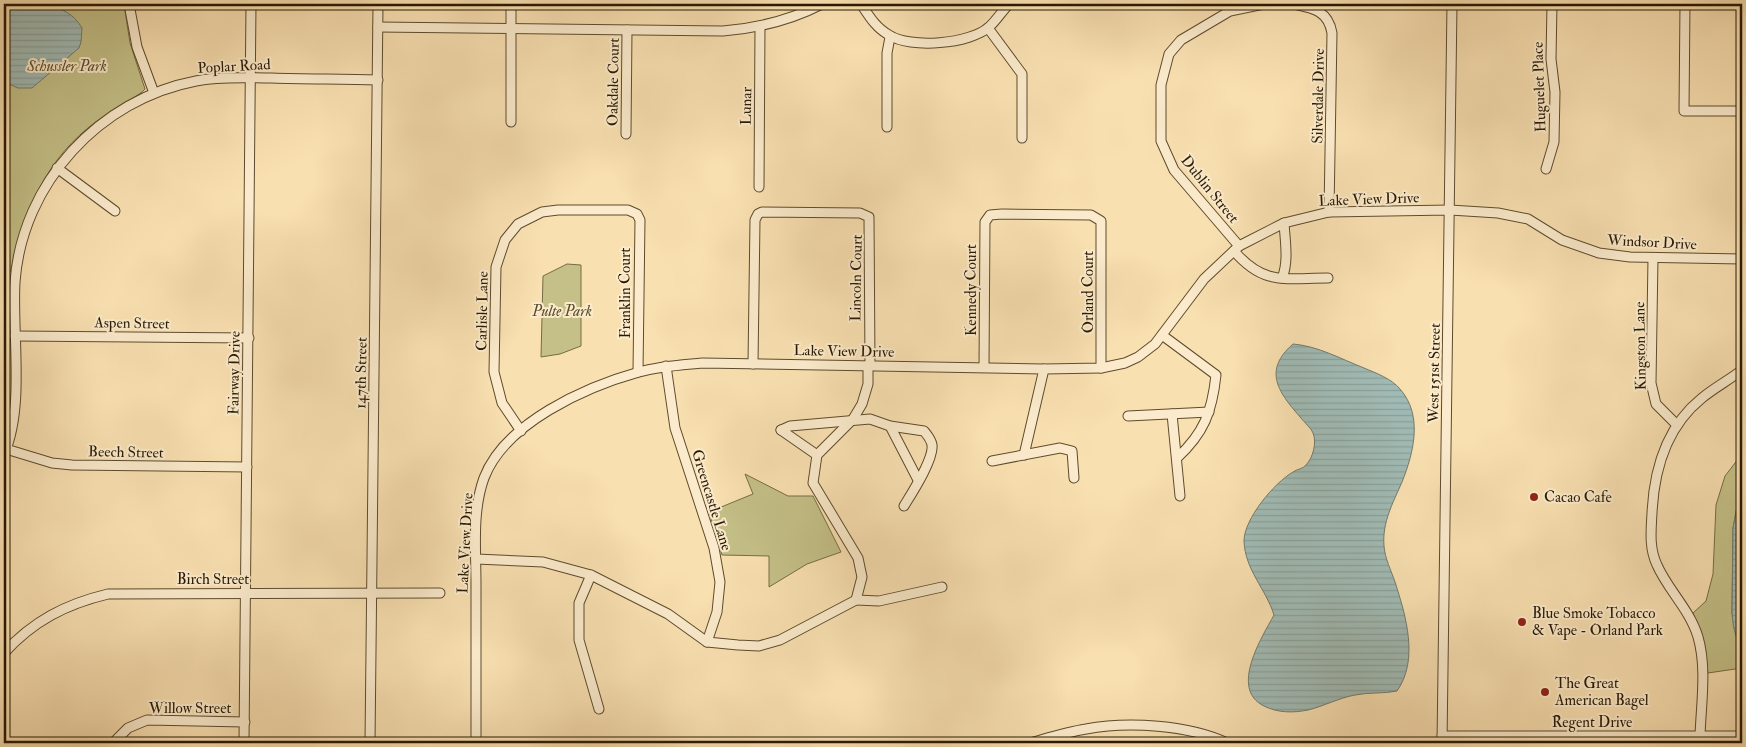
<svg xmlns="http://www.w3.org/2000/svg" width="1746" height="747" viewBox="0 0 1746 747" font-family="'IM FELL Double Pica',serif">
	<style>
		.park { fill: #c4c087; stroke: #766c44 }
		.water { fill: url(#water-rules); stroke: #707a6d }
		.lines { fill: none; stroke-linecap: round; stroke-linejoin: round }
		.minor-casing { stroke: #5d4b2e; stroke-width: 11 }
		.minor { stroke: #fbebcc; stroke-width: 9 }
		.poi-dot { fill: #8f2418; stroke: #fbebcc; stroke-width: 2 }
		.labels { text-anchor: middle; stroke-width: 4; stroke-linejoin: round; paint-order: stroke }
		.park-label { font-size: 15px; font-style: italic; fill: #584b2a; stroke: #fbebcc }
		.street-label { font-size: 15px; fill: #291902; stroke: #fbebcc }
		.poi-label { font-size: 15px; fill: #291902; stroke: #fbebcc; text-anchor: start }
	</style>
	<defs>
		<pattern id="water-rules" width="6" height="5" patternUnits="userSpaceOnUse" patternTransform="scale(1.25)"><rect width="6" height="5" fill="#a0bbb5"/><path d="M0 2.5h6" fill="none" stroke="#8aa09a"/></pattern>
	</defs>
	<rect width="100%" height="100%" fill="#f9e0b1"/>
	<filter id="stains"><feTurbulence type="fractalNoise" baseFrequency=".004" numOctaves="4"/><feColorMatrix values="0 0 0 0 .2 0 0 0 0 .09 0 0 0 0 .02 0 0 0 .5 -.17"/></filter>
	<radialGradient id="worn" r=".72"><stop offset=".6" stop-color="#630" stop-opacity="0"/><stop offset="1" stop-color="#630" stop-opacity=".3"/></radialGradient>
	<g class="park">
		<path d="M4,4H124L130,43L145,89C142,94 106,115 97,121C47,157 23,212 11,271H4Z"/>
		<path d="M567,264L581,265V346L560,354L541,357L543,276Z"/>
		<path d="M1742,454V481L1733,528L1732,613L1738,642L1742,646V668L1708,673L1704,648L1693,613L1706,601L1713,574L1716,505L1725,476Z"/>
		<path d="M745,474L788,496H813L841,552L807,564L769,587V556L722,555L709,512L753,494Z"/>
	</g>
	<g class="water">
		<path d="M4,4C32,4 66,0 82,28L81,42L79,48L32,88H18L4,82Z"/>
		<path d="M1293,344C1318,346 1341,359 1364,368C1376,373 1392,379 1400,389C1423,415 1414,452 1402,482C1393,503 1382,522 1384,546C1385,559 1391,570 1395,582C1406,616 1419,660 1397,691C1383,694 1369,692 1355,695C1339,698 1324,706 1308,710C1293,713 1278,713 1264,706C1229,689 1262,637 1274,615C1266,589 1245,570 1244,541C1244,519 1274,483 1293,472C1297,469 1303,469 1306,465C1313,458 1317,442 1313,433C1311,428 1304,422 1301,418C1279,393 1262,371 1293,344Z"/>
		<path d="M1742,481V646C1734,637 1733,624 1732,613L1733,528Z"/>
	</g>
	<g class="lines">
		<g class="minor-casing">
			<g id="minor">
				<path d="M129,4L137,47L154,93"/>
				<path d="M861,4C869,16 876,28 889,35C910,49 970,44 989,27C996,21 1002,11 1009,4"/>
				<path d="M1293,4C1312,8 1328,10 1332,33L1329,212"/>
				<path d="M1685,4L1684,111H1742"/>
				<path d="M378,27L723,31C759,28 791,20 822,4"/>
				<path d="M988,28L1022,74V138"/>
				<path d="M511,122V4"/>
				<path d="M887,127V53L890,37"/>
				<path d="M626,134L627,30"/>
				<path d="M57,168L115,211"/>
				<path d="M1546,169L1554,142L1555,92L1551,59L1552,4"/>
				<path d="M759,187L760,26"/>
				<path d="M1239,246L1174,170L1161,141V85L1169,54L1181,40L1230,11L1264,4"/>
				<path d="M1234,251C1264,286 1285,278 1328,278"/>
				<path d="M1653,258L1651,383L1656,404L1677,425"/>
				<path d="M1282,278C1289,262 1285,240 1284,223"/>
				<path d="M1162,335L1216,375C1212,412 1204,433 1177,458"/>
				<path d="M15,336L249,338"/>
				<path d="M753,364L755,220L758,214L762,212L860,213L869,217L870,365"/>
				<path d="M666,366L675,428L714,548L720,582L717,612L707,642"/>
				<path d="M984,367L985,222L990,215L1002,214L1091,215L1101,221V368"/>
				<path d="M1172,414L1180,496"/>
				<path d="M1128,416L1209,412"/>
				<path d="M890,426L918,480"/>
				<path d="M781,430L790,426L870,419L890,426L924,431C928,436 931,439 932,445C934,459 912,493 904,506"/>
				<path d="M781,430L817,455"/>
				<path d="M521,431L502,403L494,372L496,267L505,240L518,224L542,212L558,210H628L637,214L640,220L638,372"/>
				<path d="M6,449L52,463L72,465L247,467"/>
				<path d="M4,454C25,407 12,334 15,282C22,183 100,99 196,81C221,76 247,78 272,78C307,79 342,79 378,80"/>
				<path d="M1024,455L1044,369"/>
				<path d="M992,461L1060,448L1072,451L1074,478"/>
				<path d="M476,559L543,562L591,575L668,614L707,642L738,645L759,646L780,640L856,600L862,577L858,558L813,483L817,455L853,419L862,404L868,384V365"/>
				<path d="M591,575L579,603V640L599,709"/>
				<path d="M856,600L879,601L942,587"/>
				<path d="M4,653C33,621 66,604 108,594L440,593"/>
				<path d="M1442,736H1742"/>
				<path d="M1700,736C1701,705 1707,668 1698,637C1690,610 1668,590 1657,565C1649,548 1651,531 1652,513C1654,470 1667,426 1702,398C1714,388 1729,380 1742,370"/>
				<path d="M113,743L128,728L147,720L245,722"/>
				<path d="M244,743L251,4"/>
				<path d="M370,743L378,4"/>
				<path d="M476,743C476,690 476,637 476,584C476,550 472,511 484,478C505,423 585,387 639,372C660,366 681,365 702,363L1044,369L1101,368L1125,363L1138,357L1155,344L1204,279L1239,246L1284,223L1329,212L1450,210L1498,213L1528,219L1562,240L1599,253L1630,257L1742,259"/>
				<path d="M1030,743C1048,738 1067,732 1086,729C1128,721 1189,725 1227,743"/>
				<path d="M1442,743L1452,4"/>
			</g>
		</g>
		<use href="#minor" class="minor"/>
	</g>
	<g class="poi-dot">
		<circle cx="1534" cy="497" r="5"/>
		<circle cx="1522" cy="622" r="5"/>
		<circle cx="1545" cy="692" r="5"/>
	</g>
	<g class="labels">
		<g class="park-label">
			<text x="67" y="71">Schussler Park</text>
			<text x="562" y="316">Pulte Park</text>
		</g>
		<g class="street-label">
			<text transform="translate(234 66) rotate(-3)" y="5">Poplar Road</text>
			<text transform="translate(613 82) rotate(-89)" y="5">Oakdale Court</text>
			<text transform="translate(1539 87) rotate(-92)" y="5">Huguelet Place</text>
			<text transform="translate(1318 96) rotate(-89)" y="5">Silverdale Drive</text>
			<text transform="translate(746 106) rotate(-89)" y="5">Lunar</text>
			<text transform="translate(1210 189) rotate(51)" y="5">Dublin Street</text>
			<text transform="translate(1369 199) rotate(-2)" y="5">Lake View Drive</text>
			<text transform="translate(1652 242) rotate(3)" y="5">Windsor Drive</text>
			<text transform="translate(856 278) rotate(-89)" y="5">Lincoln Court</text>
			<text transform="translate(971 290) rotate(-90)" y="5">Kennedy Court</text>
			<text transform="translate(1088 292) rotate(-90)" y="5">Orland Court</text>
			<text transform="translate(625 293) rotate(-90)" y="5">Franklin Court</text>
			<text transform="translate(482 311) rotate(-89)" y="5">Carlisle Lane</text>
			<text transform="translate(132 323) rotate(1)" y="5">Aspen Street</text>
			<text transform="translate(1640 346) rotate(-91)" y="5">Kingston Lane</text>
			<text transform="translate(844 351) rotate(1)" y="5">Lake View Drive</text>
			<text transform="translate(234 373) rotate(-89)" y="5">Fairway Drive</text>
			<text transform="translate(361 373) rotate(-89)" y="5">147th Street</text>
			<text transform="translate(1434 373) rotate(-89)" y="5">West 151st Street</text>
			<text transform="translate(126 452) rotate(1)" y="5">Beech Street</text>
			<text transform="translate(712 500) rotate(73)" y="5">Greencastle Lane</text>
			<text transform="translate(465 543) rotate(-87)" y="5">Lake View Drive</text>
			<text x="213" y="584">Birch Street</text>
			<text x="190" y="713">Willow Street</text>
			<text x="1592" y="727">Regent Drive</text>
		</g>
		<g class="poi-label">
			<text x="1544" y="502">Cacao Cafe</text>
			<text x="1532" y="618">Blue Smoke Tobacco<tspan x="1532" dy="17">&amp; Vape - Orland Park</tspan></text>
			<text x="1555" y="688">The Great<tspan x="1555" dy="17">American Bagel</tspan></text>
		</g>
	</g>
	<rect width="1746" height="747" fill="none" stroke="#f9e0b1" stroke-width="20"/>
	<rect x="5" y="5" width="1736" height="737" fill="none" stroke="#291902" stroke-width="2.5"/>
	<rect x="10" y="10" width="1726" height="727" fill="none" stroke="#291902"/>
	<rect width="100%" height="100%" filter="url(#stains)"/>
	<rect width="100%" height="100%" fill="url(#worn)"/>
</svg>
